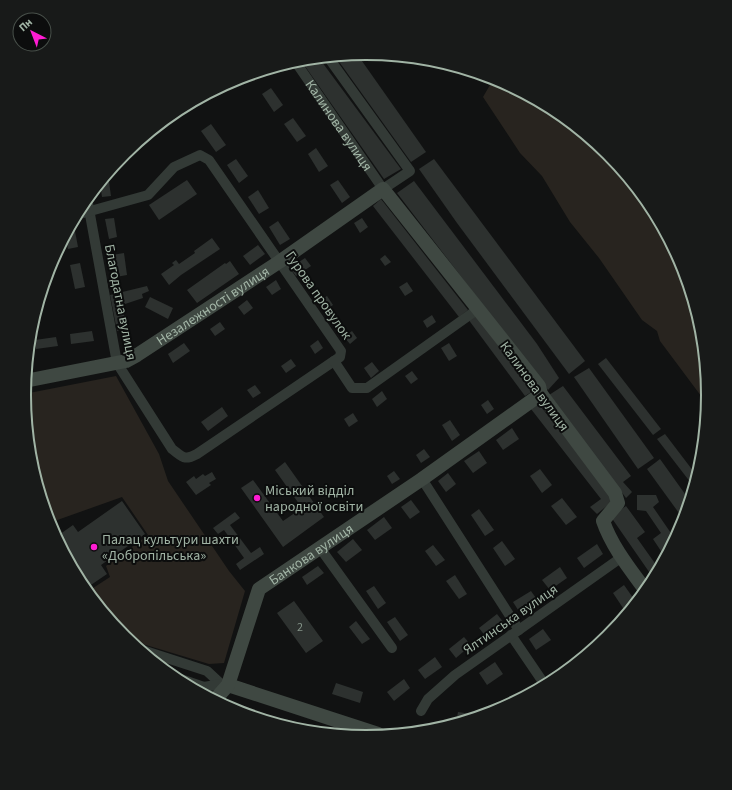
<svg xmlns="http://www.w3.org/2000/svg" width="732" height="790" viewBox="0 0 732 790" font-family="'Source Sans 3',sans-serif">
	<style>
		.green { fill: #28241f }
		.building { fill: #2d312f }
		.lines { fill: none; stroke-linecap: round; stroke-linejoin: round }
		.street { stroke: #333a36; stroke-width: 10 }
		.secondary { stroke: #3f4842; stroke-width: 14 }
		.poi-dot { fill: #ff1cd3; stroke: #0c0d0d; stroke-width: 1.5 }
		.labels { text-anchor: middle; stroke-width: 4; stroke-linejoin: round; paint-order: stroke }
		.number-label { font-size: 12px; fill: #849388 }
		.street-label { font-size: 14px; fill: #a1b4a5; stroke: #0c0d0d }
		.poi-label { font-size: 14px; fill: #a1b4a5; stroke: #0c0d0d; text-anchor: start }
		.rim { fill: none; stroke: #a1b4a5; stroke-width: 2 }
	</style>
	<rect width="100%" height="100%" fill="#111212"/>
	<g class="green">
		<path d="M494,78L556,111L608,153L650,205L682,264L701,329L708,395L707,404L660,341L657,331L642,320L599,258L570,222L542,176L520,153L483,97Z"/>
		<path d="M116,376L159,454L168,481L229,571L245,591L224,663L209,664L126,639L87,592L110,577L106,566L148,535L122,497L49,523L31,461L24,394Z"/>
	</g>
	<g class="building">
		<path d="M357,54L426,152L411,162L335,56Z"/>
		<path d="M319,58L401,169L384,179L300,59Z"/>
		<path d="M271,88L283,105L274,112L262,94Z"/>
		<path d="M293,118L306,136L297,142L284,124Z"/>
		<path d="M211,124L226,145L216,152L201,131Z"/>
		<path d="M316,148L328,166L319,172L308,154Z"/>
		<path d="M236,159L248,176L239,183L227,165Z"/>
		<path d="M434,159L585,361L569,374L457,223L419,169Z"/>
		<path d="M106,175H108L111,196L102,197L100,183Z"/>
		<path d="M187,180L197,194L159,220L149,205Z"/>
		<path d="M338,180L350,197L342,203L330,185Z"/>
		<path d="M414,181L537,344L559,378L548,390L397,193Z"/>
		<path d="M258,190L269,208L259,214L248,197Z"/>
		<path d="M381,199L468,310L459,317L373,206Z"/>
		<path d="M114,218L117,237L109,239L105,219Z"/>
		<path d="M362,218L368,227L360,233L354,223Z"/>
		<path d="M278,221L290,239L280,245L269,227Z"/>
		<path d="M74,226L78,247L68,249L65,235L70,227Z"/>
		<path d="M212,238L220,249L181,275L169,285L161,274L174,265L172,263L176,260L179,264L195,253L194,251Z"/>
		<path d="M258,245L265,254L250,265L243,256Z"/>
		<path d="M124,253L127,275L116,277L112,255Z"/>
		<path d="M385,255L391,262L385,266L380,259Z"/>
		<path d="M305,258L311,266L296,276L290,268Z"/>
		<path d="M230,261L239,274L197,303L187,290L225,263L226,264Z"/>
		<path d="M80,263L85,287L75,289L70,265Z"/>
		<path d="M276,280L281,289L272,295L266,287Z"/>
		<path d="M407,282L413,291L405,296L399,287Z"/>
		<path d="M147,286L149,291L142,294L143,298L122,305L127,328L117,331L110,295Z"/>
		<path d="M327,296L333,305L324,311L318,302Z"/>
		<path d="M150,297L173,308L168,319L145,307Z"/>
		<path d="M247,300L253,308L244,315L238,307Z"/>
		<path d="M477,314L536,389L525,396L468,319Z"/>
		<path d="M432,315L436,322L427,328L423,321Z"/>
		<path d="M220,322L225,329L215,336L210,329Z"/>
		<path d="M92,331L94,341L71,344L70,334Z"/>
		<path d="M352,331L357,338L350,344L344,337Z"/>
		<path d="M56,337L58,346L36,349L35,340Z"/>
		<path d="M318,340L323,348L315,354L310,346Z"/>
		<path d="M184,343L190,351L173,363L168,354Z"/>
		<path d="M449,343L457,356L449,361L441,348Z"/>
		<path d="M606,358L661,429L653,435L598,364Z"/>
		<path d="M291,359L296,366L286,373L281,366Z"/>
		<path d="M372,362L379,371L371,378L364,368Z"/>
		<path d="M589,368L654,458L638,469L574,377Z"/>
		<path d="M412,371L418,379L411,384L405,376Z"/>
		<path d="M255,385L261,393L253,398L247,390Z"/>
		<path d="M563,386L631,476L623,482L632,492L626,498L549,395Z"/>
		<path d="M382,391L387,399L377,407L372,399Z"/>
		<path d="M488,400L494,409L487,414L481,405Z"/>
		<path d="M538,403L614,500L597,514L590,507L601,499L531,409Z"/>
		<path d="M222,407L228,416L208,431L201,422Z"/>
		<path d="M353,413L358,421L349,427L344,419Z"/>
		<path d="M450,420L460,435L452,441L442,425Z"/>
		<path d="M512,428L519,439L503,450L496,440Z"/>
		<path d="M665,434L697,476L694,487L657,439Z"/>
		<path d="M424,449L430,457L421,463L416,455Z"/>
		<path d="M479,451L487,463L473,473L464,461Z"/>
		<path d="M660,459L690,501L684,520L647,469Z"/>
		<path d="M285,462L324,517L283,547L241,488L253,480L283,521L302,508L275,470Z"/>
		<path d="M540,469L552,485L542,493L530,476Z"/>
		<path d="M394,471L400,479L392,484L387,476Z"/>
		<path d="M212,472L216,479L209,483L211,485L196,495L186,482L194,476L196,479L203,474L205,476Z"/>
		<path d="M448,473L456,484L446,492L438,481Z"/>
		<path d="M637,495H656L659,502L653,507L675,539L665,557L653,539L661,533L646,511L637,510Z"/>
		<path d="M562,498L577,517L566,525L551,506Z"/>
		<path d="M411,500L420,512L410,519L401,507Z"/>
		<path d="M122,501L145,534L101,565L107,574L85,589L77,576L79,574L66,557L56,537L73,525L78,532Z"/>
		<path d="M626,506L645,532L637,538L659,569L654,579L611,517Z"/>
		<path d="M479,509L494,530L485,536L471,515Z"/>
		<path d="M235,512L240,518L230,525L251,553L260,547L264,554L240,570L236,564L244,558L224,530L218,534L213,528Z"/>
		<path d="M384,517L392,528L375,540L367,530Z"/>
		<path d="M353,539L362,550L346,562L337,552Z"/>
		<path d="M502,541L515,559L505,566L493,548Z"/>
		<path d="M597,544L603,554L584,568L577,558Z"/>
		<path d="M433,545L445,560L436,566L425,551Z"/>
		<path d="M318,566L324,573L307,585L302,577Z"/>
		<path d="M560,567L567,578L550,590L542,580Z"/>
		<path d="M455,575L467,594L459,599L446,581Z"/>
		<path d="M624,585L636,602L625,611L613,593Z"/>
		<path d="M374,586L386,603L378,609L366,591Z"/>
		<path d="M531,591L538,601L520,613L513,602Z"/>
		<path d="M294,601L323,641L306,653L277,613Z"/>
		<path d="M497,614L504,623L486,637L479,628Z"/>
		<path d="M395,617L408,635L400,641L387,622Z"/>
		<path d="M356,621L370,639L362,644L349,627Z"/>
		<path d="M543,629L551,640L536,650L529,639Z"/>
		<path d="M464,637L471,645L456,658L449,649Z"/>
		<path d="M435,657L442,667L425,679L418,670Z"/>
		<path d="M495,662L503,674L487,685L479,673Z"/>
		<path d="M404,679L410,688L394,701L387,692Z"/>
		<path d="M336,683L363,692L360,703L332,694Z"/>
		<path d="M458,712L471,714L470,719L456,723Z"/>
		<path d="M285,722L305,728L304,731L284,726Z"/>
	</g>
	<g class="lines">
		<g class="street">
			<path id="s1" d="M295,61L383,189L410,171L328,57"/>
			<path d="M87,198L117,363L172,449C183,457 184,461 197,454L334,361"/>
			<path d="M76,215L148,195L174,167L200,155L209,160L341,351L340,357L334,361L352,388H367L478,309"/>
			<path d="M422,479L519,630"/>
			<path d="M320,548L392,648"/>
			<path d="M511,635L545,685"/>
			<path d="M139,649L207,671L221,684"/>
			<path d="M172,676L204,687L221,684H224"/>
			<path d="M421,711L428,699L455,675L622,557"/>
		</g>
		<g class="secondary">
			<path id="s2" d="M25,381L126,361L137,355L279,262L383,189L539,386L541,394L615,493L618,503L603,521C612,547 630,569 646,591"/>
			<path d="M228,685L378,734L379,736"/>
			<path id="s3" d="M214,700L220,694L228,685L259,589L422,479L541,394"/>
		</g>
	</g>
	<g class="poi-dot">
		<circle cx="257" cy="498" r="4"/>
		<circle cx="94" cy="547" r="4"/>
	</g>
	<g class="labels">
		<g class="number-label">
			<text x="300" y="631">2</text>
		</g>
		<g class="street-label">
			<text dy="5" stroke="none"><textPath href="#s1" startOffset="78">Калинова вулиця</textPath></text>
			<text transform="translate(319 295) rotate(55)" y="5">Гурова провулок</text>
			<text transform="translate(121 302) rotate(79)" y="5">Благодатна вулиця</text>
			<text dy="5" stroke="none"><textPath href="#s2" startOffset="206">Незалежності вулиця</textPath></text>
			<text transform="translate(535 386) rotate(54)" y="5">Калинова вулиця</text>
			<text dy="5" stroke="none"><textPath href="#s3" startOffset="184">Банкова вулиця</textPath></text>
			<text transform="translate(510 619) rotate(-35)" y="5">Ялтинська вулиця</text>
		</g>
		<g class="poi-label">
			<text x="265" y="495">Міський відділ<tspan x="265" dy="16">народної освіти</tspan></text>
			<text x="102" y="544">Палац культури шахти<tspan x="102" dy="16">«Добропільська»</tspan></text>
		</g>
	</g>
	<path d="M0 0H732V790H0ZM31 395a335 335 0 1 1 670 0a335 335 0 1 1-670 0Z" fill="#181a19" fill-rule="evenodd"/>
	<path class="rim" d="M31 395a335 335 0 1 1 670 0a335 335 0 1 1-670 0Z"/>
	<g transform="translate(32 32) rotate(318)"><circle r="19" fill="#0c0d0d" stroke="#48504a"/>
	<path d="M0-3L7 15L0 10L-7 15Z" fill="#ff1cd3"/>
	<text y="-6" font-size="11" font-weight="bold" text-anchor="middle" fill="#a1b4a5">Пн</text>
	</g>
</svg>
